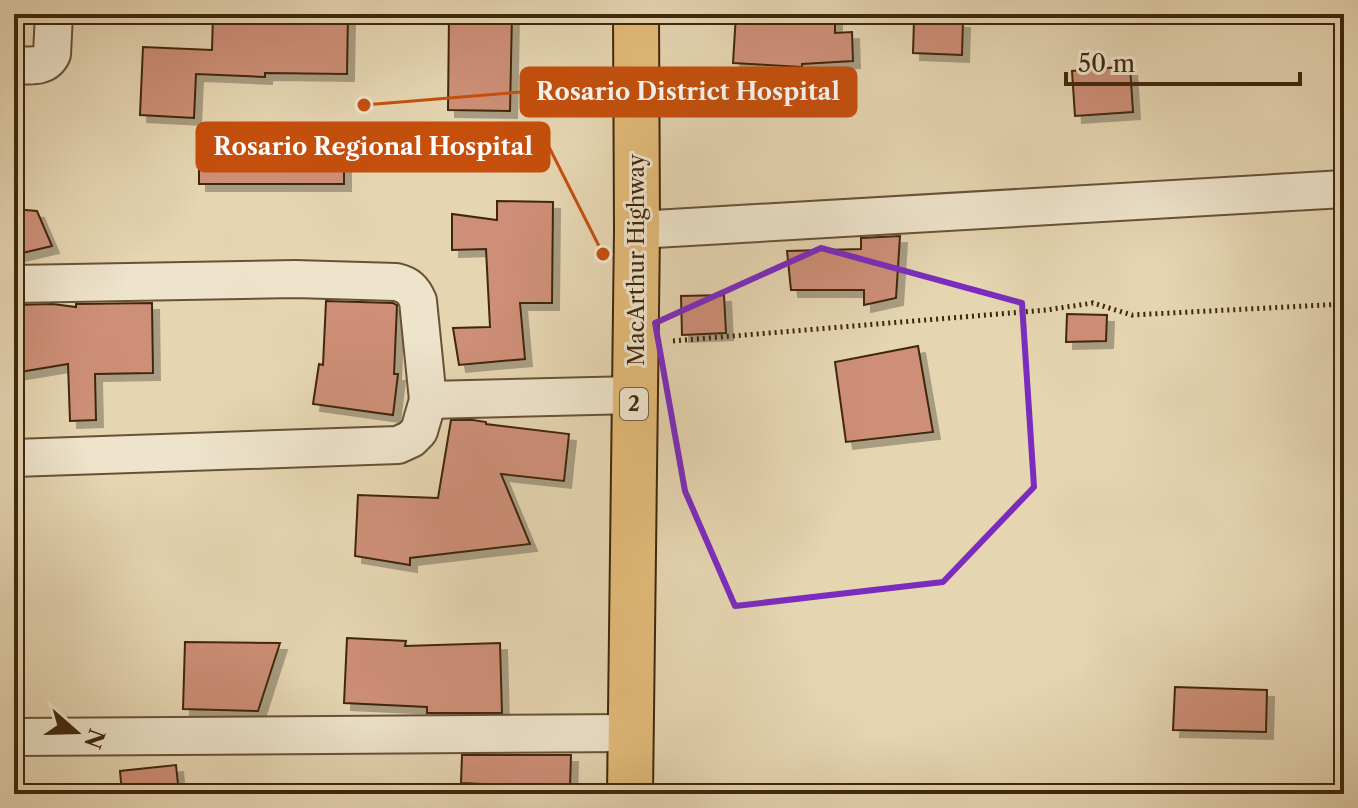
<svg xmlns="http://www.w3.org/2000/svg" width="1358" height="808" viewBox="0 0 1358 808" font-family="'Libre Caslon Text',serif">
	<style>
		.building { fill: #cd8f77; stroke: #3f270d; stroke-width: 2; filter: url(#shadow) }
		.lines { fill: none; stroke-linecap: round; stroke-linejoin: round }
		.minor-casing { stroke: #685236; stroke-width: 40 }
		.trunk-casing { stroke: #3f270d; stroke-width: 48 }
		.path { stroke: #3f270d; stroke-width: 5; stroke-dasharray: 2 4; stroke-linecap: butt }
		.minor { stroke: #eee4cc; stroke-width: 36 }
		.trunk { stroke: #e2ba78; stroke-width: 44 }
		.marked { fill: none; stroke: #7b2cbf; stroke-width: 6; stroke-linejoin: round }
		.labels { text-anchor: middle; stroke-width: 6; stroke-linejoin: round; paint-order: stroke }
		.shield { fill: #eee4cc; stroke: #746046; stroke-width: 2 }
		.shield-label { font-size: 20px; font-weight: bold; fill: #3f270d }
		.street-label { font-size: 22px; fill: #3f270d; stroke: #eee4cc }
		.leader { fill: none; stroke: #c64f0c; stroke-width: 3 }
		.callout-dot { fill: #c64f0c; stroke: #eee4cc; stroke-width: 3 }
		.callout { fill: #c64f0c; stroke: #c64f0c; stroke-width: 3 }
		.callout-label { font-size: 24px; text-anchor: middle; font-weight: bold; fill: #fff }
	</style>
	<defs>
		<filter id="shadow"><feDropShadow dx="7" dy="7" stdDeviation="0" flood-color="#0004"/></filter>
	</defs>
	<rect width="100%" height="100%" fill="#e5d5b1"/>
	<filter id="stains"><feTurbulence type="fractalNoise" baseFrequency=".0025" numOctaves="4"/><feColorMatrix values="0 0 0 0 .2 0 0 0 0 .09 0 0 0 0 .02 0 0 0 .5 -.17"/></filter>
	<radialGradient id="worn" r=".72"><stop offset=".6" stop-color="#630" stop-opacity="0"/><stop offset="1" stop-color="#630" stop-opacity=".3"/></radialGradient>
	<g class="building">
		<path d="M213,14H348L347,74L265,73V77L196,74L194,118L140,115L143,47L212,50Z"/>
		<path d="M449,14H512L510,111L448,110Z"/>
		<path d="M736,14H835V33L852,32L853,61L802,64V67L733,63Z"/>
		<path d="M914,20L963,21L962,55L913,53Z"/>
		<path d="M1130,66L1133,112L1075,116L1072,71Z"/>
		<path d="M344,124V184H199V131H270L268,125Z"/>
		<path d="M497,201L553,202L552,303H520L525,359L459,365L453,328L490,327L486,249L452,250V214L497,220Z"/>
		<path d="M14,209L37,211L52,246L14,255Z"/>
		<path d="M900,236L896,298L864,305V290H791L787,251L861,249V238Z"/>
		<path d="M724,295L726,333L682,335L681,296Z"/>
		<path d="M326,301L393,303L397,305L394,374H398L393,415L313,404L319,364L323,365Z"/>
		<path d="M152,303L153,373L95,374L96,420L70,421L68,364L14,373V305L53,304L76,307V304Z"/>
		<path d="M1067,314L1107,315L1106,341L1066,342Z"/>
		<path d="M918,346L933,432L846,442L835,362Z"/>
		<path d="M451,420H473L486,422V424L569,434L564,481L501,474L530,544L410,558V565L355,556L358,495L438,498Z"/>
		<path d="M347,638L406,641L405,646L500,643L502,713H427V707L344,703Z"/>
		<path d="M185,642L280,643L258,711L183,709Z"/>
		<path d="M1175,687L1267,690L1266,732L1173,730Z"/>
		<path d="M462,755H571L570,788L461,783Z"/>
		<path d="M176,765L179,794H122L120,771Z"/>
	</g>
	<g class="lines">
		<g class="minor-casing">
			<g id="minor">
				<path d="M14,65C29,65 45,69 52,54L54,14"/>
				<path d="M637,230L1344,189"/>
				<path d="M14,284L295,279L396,282C408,285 413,289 418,301L428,400L419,431L411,439L398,445L14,458"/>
				<path d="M428,400L635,395"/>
				<path d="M14,737L630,733"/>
			</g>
		</g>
		<g class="trunk-casing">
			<path id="trunk" d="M630,794L637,230L636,14"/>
		</g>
		<path class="path" d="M673,341L1046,310L1093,303L1132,315L1344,304"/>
		<use href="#minor" class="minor"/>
		<use href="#trunk" class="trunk"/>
	</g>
	<path class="marked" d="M821,248L1022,303L1034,487L943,582L735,606L685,491L655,323Z"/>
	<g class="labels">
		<rect class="shield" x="620" y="388" width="28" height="32" rx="6"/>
		<g class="shield-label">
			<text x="634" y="411">2</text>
		</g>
		<g class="street-label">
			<text transform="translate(636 260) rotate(-90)" y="8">MacArthur Highway</text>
		</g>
	</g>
	<path class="leader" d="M364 105L521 92M603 254L549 147"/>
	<g class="callout-dot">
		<circle cx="364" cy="105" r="8"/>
		<circle cx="603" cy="254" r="8"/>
	</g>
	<g class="callout">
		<rect x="521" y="68" width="335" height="48" rx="8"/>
		<rect x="197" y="123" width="352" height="48" rx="8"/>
	</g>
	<g class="callout-label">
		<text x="688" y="100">Rosario District Hospital</text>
		<text x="373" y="155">Rosario Regional Hospital</text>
	</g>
	<rect width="1358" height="808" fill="none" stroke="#e5d5b1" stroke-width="48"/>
	<rect x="16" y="16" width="1326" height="776" fill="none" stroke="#3f270d" stroke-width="4"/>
	<rect x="24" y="24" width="1310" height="760" fill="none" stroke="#3f270d" stroke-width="2"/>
	<g transform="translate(76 732) rotate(110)" stroke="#eee4cc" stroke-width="6" paint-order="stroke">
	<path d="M0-6L14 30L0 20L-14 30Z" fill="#3f270d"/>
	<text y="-12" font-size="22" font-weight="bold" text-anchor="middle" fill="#3f270d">N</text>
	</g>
	<path d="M1066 72v12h234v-12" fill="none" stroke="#3f270d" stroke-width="4"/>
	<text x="1078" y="72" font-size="24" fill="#3f270d" stroke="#eee4cc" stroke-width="6" paint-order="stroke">50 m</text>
	<rect width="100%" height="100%" filter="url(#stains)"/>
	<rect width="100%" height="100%" fill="url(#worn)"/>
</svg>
